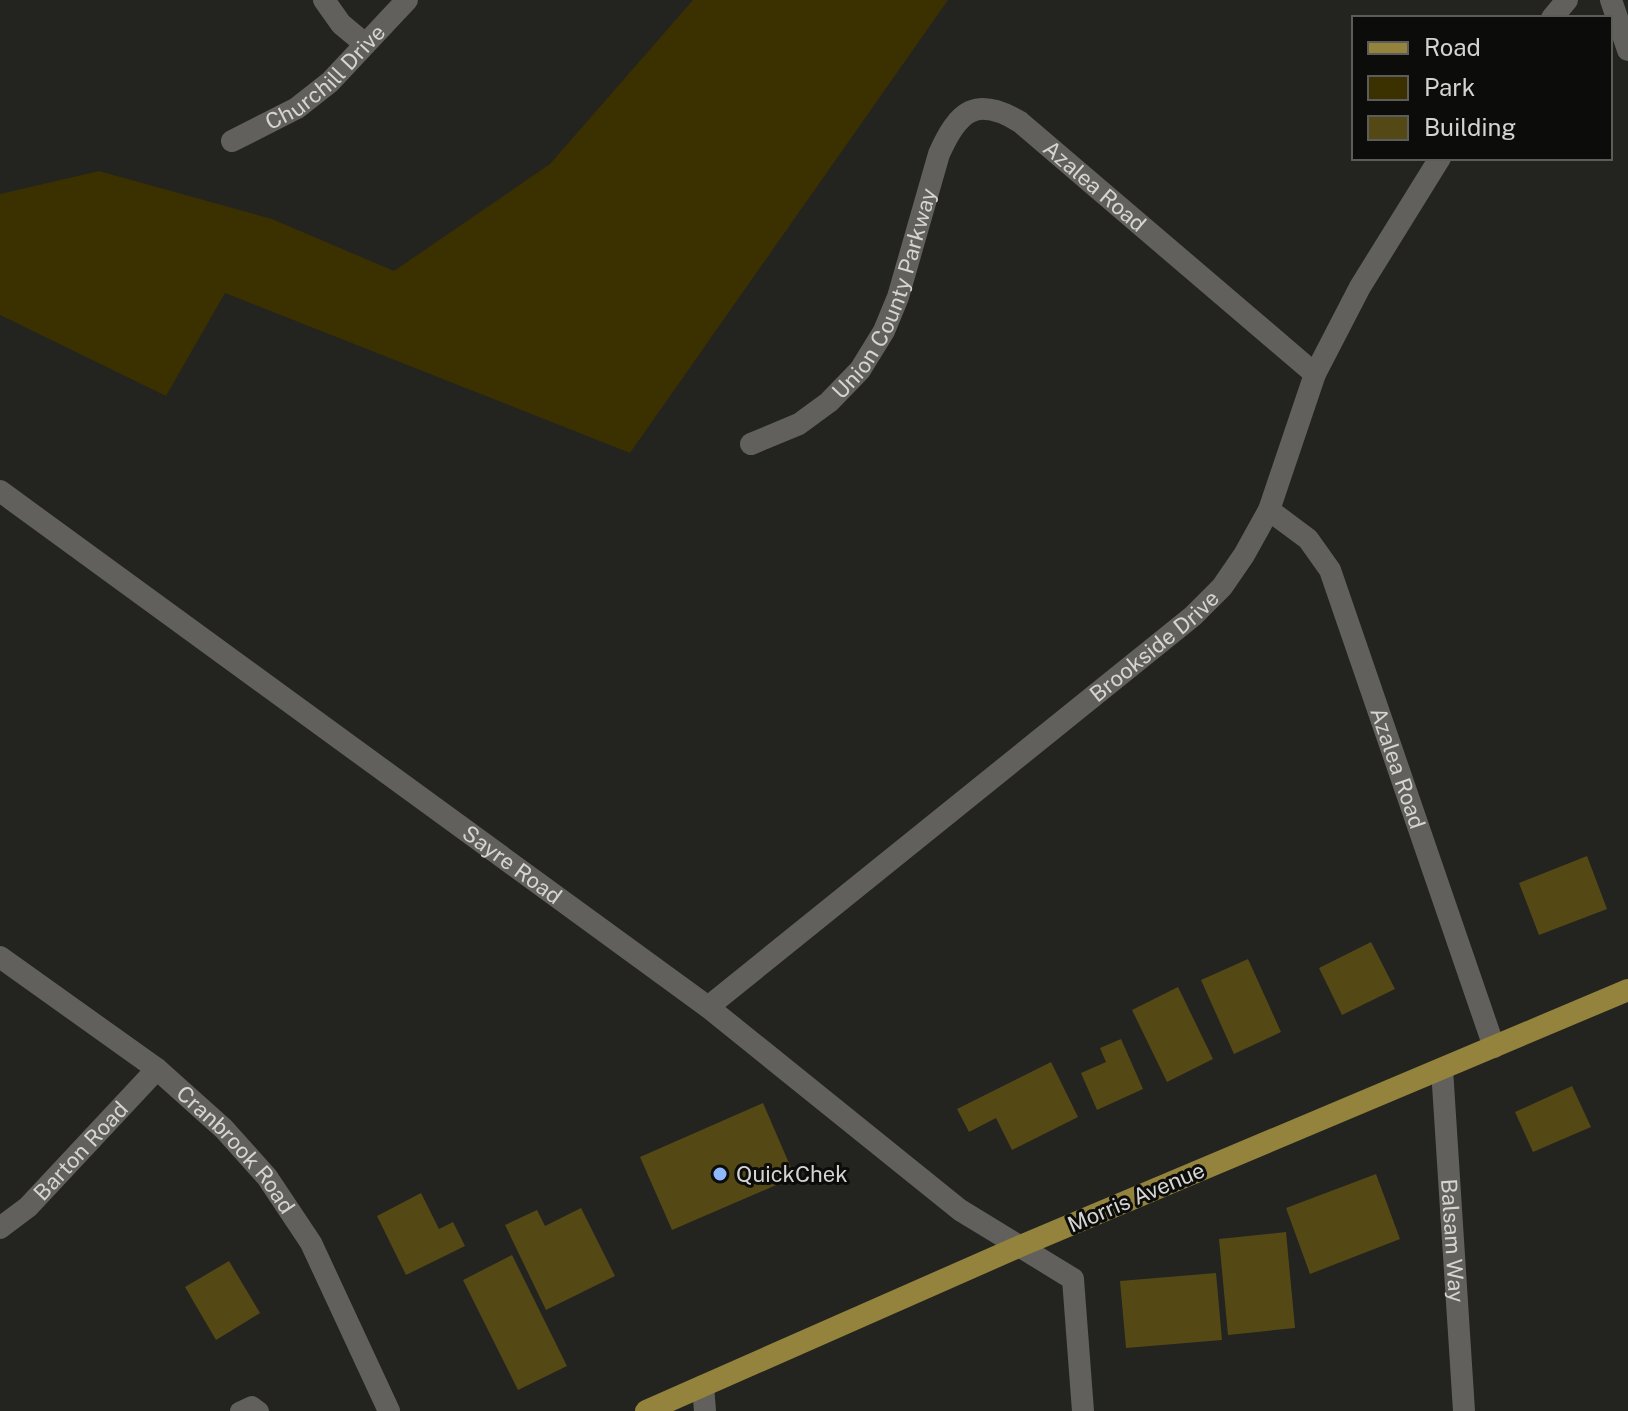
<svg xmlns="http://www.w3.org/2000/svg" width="1628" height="1411" viewBox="0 0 1628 1411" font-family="'Public Sans',sans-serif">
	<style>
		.green { fill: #3a3000 }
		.building { fill: #544815 }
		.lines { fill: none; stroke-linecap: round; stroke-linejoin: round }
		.service { stroke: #61605c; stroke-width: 18 }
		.minor { stroke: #61605c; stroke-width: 22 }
		.primary { stroke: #93833c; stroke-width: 22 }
		.poi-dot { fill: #8eb9fd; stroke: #0c0c0b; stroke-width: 3 }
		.labels { text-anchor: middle; stroke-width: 6; stroke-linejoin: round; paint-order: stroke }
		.street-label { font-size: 22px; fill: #d4d4d2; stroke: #0c0c0b }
		.poi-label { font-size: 22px; fill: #d4d4d2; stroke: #0c0c0b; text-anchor: start }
	</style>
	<rect width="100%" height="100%" fill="#232320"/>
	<path class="green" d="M693,0H948L630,453L225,293L166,396L0,315V194L99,171L272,219L394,271L550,164Z"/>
	<g class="building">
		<path d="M1587,856L1607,909L1539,935L1519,883Z"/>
		<path d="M1371,942L1395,989L1342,1015L1319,968Z"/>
		<path d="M1248,959L1281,1032L1234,1054L1201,980Z"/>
		<path d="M1178,987L1213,1059L1167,1082L1132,1010Z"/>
		<path d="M1121,1039L1143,1089L1097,1110L1081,1073L1106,1062L1100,1048Z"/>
		<path d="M1051,1062L1078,1117L1012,1150L996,1118L969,1132L957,1109Z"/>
		<path d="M1572,1086L1591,1127L1533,1152L1515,1112Z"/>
		<path d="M763,1103L795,1177L672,1230L640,1157Z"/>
		<path d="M1376,1174L1400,1239L1310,1274L1286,1208Z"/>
		<path d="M421,1193L439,1229L453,1222L465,1246L406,1275L377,1216Z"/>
		<path d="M581,1208L615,1276L546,1310L505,1225L537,1210L545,1226Z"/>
		<path d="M1286,1232L1295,1328L1228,1335L1219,1239Z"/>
		<path d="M512,1255L567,1366L518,1390L463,1280Z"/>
		<path d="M229,1261L260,1313L216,1340L185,1287Z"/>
		<path d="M1216,1273L1222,1340L1126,1348L1120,1281Z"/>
	</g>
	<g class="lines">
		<path class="service" d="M239,1411L252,1405L260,1411"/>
		<g class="minor">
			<path d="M324,0L341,24L365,44"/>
			<path d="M1611,0L1628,50"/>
			<path d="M1552,18L1567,0"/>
			<path id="s1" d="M232,141L297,108L330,82L407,0"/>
			<path id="s2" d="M751,444L799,424L829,402L860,370L884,331L898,297L939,154C958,111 976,95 1020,122L1315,374"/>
			<path id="s3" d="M0,491L708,1007L960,1210L1073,1279L1083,1411"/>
			<path id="s4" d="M1269,510L1308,539L1330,570L1494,1047"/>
			<path id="s5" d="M0,957L157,1069L224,1129L267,1177L311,1243L389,1411"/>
			<path id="s6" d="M708,1007L1193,616L1222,587L1244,555L1269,510L1315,374L1360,287L1440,158"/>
			<path id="s7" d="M1442,1069L1464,1411"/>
			<path id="s8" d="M0,1228L28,1207L157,1069"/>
			<path d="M703,1386L705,1411"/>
		</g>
		<path class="primary" d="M646,1411L1018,1247L1628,990"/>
	</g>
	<circle class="poi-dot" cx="720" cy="1174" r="8"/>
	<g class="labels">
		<g class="street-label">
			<text dy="8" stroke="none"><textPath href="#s1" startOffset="114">Churchill Drive</textPath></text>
			<text dy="8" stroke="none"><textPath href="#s2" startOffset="570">Azalea Road</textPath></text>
			<text dy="8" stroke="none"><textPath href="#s2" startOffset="214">Union County Parkway</textPath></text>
			<text dy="8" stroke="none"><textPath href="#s6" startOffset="574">Brookside Drive</textPath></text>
			<text dy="8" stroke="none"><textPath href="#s4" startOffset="296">Azalea Road</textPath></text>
			<text dy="8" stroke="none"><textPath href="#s3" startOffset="634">Sayre Road</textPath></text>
			<text dy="8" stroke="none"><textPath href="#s8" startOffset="112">Barton Road</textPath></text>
			<text dy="8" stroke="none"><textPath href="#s5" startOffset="306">Cranbrook Road</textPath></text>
			<text transform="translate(1136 1197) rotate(-23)" y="8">Morris Avenue</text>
			<text dy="8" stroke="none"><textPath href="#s7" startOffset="172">Balsam Way</textPath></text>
		</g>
		<g class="poi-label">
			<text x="736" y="1182">QuickChek</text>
		</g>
	</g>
	<rect x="1352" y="16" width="260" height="144" fill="#0c0c0b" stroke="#5c5c5b" stroke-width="2"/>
	<rect x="1368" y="42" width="40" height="12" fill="#93833c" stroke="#5c5c5b" stroke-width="2"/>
	<text x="1424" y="56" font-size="24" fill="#d4d4d2">Road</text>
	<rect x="1368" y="76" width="40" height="24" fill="#3a3000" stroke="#5c5c5b" stroke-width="2"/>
	<text x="1424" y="96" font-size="24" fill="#d4d4d2">Park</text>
	<rect x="1368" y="116" width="40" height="24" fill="#544815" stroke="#5c5c5b" stroke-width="2"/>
	<text x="1424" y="136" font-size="24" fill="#d4d4d2">Building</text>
</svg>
